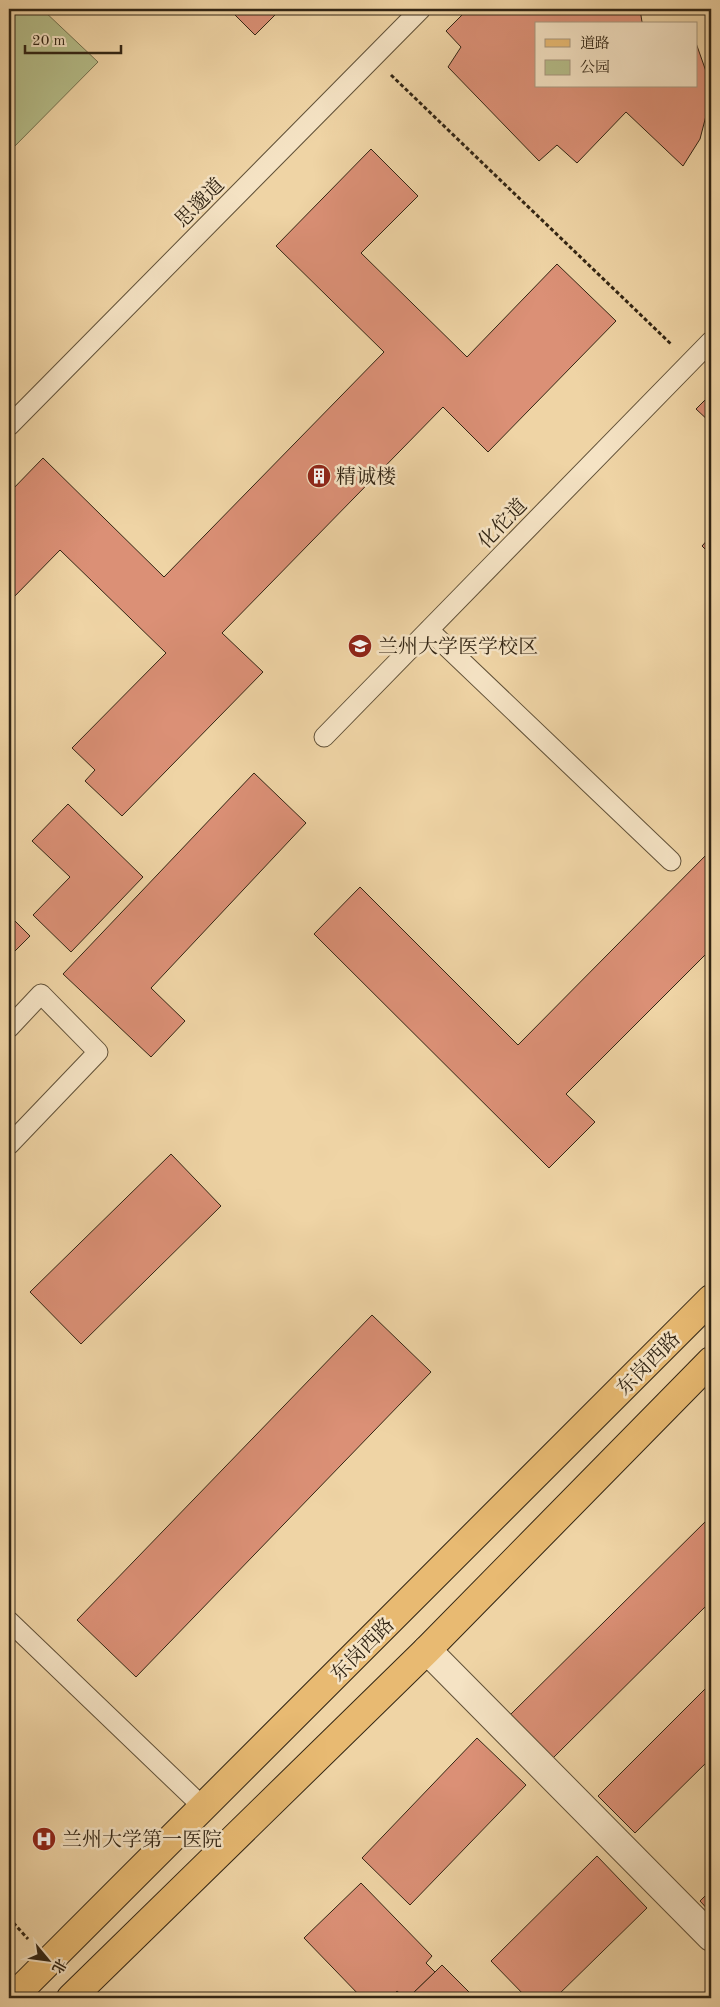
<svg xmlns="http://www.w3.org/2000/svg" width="720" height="2007" viewBox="0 0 720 2007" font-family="'Old Standard TT','Noto Serif SC',serif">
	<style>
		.green { fill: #b5bd89; stroke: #74714e }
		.building { fill: #db9076; stroke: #322514 }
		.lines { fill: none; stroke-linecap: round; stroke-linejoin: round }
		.service-casing { stroke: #615138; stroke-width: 21 }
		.minor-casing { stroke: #615138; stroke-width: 30 }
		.primary-casing { stroke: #322514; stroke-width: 30 }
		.path { stroke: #322514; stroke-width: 3; stroke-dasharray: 4 2.5; stroke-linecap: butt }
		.service { stroke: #f5e3c4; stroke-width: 19 }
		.minor { stroke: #f5e3c4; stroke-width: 28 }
		.primary { stroke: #e8ba72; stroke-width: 28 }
		.labels { text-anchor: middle; stroke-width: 5; stroke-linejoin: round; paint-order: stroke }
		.street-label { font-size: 20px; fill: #322514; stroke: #f5e3c4 }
		.poi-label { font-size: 20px; fill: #322514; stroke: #f5e3c4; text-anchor: start }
	</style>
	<rect width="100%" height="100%" fill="#efd4a5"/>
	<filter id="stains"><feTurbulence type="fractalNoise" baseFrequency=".004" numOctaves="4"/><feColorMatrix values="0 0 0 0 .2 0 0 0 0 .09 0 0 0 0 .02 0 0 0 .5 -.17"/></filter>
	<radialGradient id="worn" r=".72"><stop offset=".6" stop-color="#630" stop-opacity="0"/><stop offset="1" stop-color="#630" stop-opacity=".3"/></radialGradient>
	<path class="green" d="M9,9H42L98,62L9,152Z"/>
	<g class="building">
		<path d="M229,9H281L255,35Z"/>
		<path d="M468,9H640L642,22L645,24H536V86H696V43L708,77V108L700,139L683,166L626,112L577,163L557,145L539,161L448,67L461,47L446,31Z"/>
		<path d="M371,149L418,196L361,253L467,357L557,264L616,321L488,452L443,407L222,633L263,672L122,816L85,781L95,770L72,748L166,653L60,550L9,602V493L43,458L164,577L384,352L276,246Z"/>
		<path d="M711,394V423L696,409Z"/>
		<path d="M711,536V555L702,546Z"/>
		<path d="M254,773L306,823L151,988L185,1021L151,1057L63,974Z"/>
		<path d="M68,804L143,877L71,952L33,915L70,877L32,841Z"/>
		<path d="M711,850V949L566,1094L595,1122L549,1168L314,934L360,887L518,1045Z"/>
		<path d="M9,915L30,936L9,957Z"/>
		<path d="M171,1154L221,1206L81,1344L30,1292Z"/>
		<path d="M372,1315L431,1372L136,1677L77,1620Z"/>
		<path d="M711,1516V1601L553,1758L510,1715Z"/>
		<path d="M711,1683V1758L635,1833L598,1796Z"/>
		<path d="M477,1738L526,1785L410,1905L362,1858Z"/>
		<path d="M597,1856L647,1908L555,1998H527L491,1961Z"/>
		<path d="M361,1883L432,1956L426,1963L435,1972L408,1998H405L397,1991L390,1998H362L304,1938Z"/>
		<path d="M711,1890V1913L700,1901Z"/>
		<path d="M442,1965L475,1998H408L435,1972Z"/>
	</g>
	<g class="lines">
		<g class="service-casing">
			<g id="service">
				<path d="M9,426L421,9"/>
				<path d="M429,630L671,861"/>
				<path d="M324,737L711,341"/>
				<path d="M9,1028L41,994L98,1052L9,1145"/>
				<path d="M9,1621L204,1808"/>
			</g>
		</g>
		<g class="minor-casing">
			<path id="minor" d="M427,1650L711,1937"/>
		</g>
		<g class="primary-casing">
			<g id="primary">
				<path d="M12,1998L711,1299"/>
				<path d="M71,1998L427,1650L711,1361"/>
			</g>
		</g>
		<g class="path">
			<path d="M391,75L672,345"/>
			<path d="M9,1918L28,1939"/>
		</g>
		<use href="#service" class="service"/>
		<use href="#minor" class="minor"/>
		<use href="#primary" class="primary"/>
	</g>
	<defs>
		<g id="building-disc" transform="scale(1.25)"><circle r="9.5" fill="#8f2418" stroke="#f5e3c4"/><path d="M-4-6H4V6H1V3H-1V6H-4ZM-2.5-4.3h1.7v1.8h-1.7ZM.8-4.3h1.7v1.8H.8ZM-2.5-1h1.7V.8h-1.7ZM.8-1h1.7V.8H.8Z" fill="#fff"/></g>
		<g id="university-disc" transform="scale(1.25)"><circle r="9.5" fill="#8f2418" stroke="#f5e3c4"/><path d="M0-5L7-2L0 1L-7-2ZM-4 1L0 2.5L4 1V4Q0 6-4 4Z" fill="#fff"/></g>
		<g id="hospital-disc" transform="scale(1.25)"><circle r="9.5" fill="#8f2418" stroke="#f5e3c4"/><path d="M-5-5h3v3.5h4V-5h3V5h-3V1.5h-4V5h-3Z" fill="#fff"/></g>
	</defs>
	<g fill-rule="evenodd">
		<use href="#building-disc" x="319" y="476"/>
		<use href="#university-disc" x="360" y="646"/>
		<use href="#hospital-disc" x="44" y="1839"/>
	</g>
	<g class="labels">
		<g class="street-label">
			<text transform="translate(199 202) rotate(-45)" y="7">思邈道</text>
			<text transform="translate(502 523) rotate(-46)" y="7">化佗道</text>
			<text transform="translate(648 1363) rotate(-45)" y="7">东岗西路</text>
			<text transform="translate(362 1649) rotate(-45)" y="7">东岗西路</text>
		</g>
		<g class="poi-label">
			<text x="336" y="483">精诚楼</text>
			<text x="378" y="653">兰州大学医学校区</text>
			<text x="62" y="1846">兰州大学第一医院</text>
		</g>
	</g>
	<rect width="720" height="2007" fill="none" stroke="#efd4a5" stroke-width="30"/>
	<rect x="10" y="10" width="700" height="1987" fill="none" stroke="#322514" stroke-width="2.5"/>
	<rect x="15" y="15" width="690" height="1977" fill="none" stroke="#322514"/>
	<rect x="535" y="22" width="162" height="65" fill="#f5e3c4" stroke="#a7977e"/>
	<rect x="545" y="39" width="25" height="8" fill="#e8ba72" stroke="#a7977e"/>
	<text x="580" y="48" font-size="15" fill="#322514">道路</text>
	<rect x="545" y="60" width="25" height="15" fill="#b5bd89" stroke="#a7977e"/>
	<text x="580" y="72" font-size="15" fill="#322514">公园</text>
	<g transform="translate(48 1960) rotate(119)" stroke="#f5e3c4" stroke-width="4" paint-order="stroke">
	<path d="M0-4L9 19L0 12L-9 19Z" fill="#322514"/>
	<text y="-8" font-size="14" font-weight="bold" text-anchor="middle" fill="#322514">北</text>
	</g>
	<path d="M25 45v8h96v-8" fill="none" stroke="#322514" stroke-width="2.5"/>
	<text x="32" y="45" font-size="15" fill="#322514" stroke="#f5e3c4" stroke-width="4" paint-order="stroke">20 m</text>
	<rect width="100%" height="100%" filter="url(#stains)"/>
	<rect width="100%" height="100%" fill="url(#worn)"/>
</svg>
